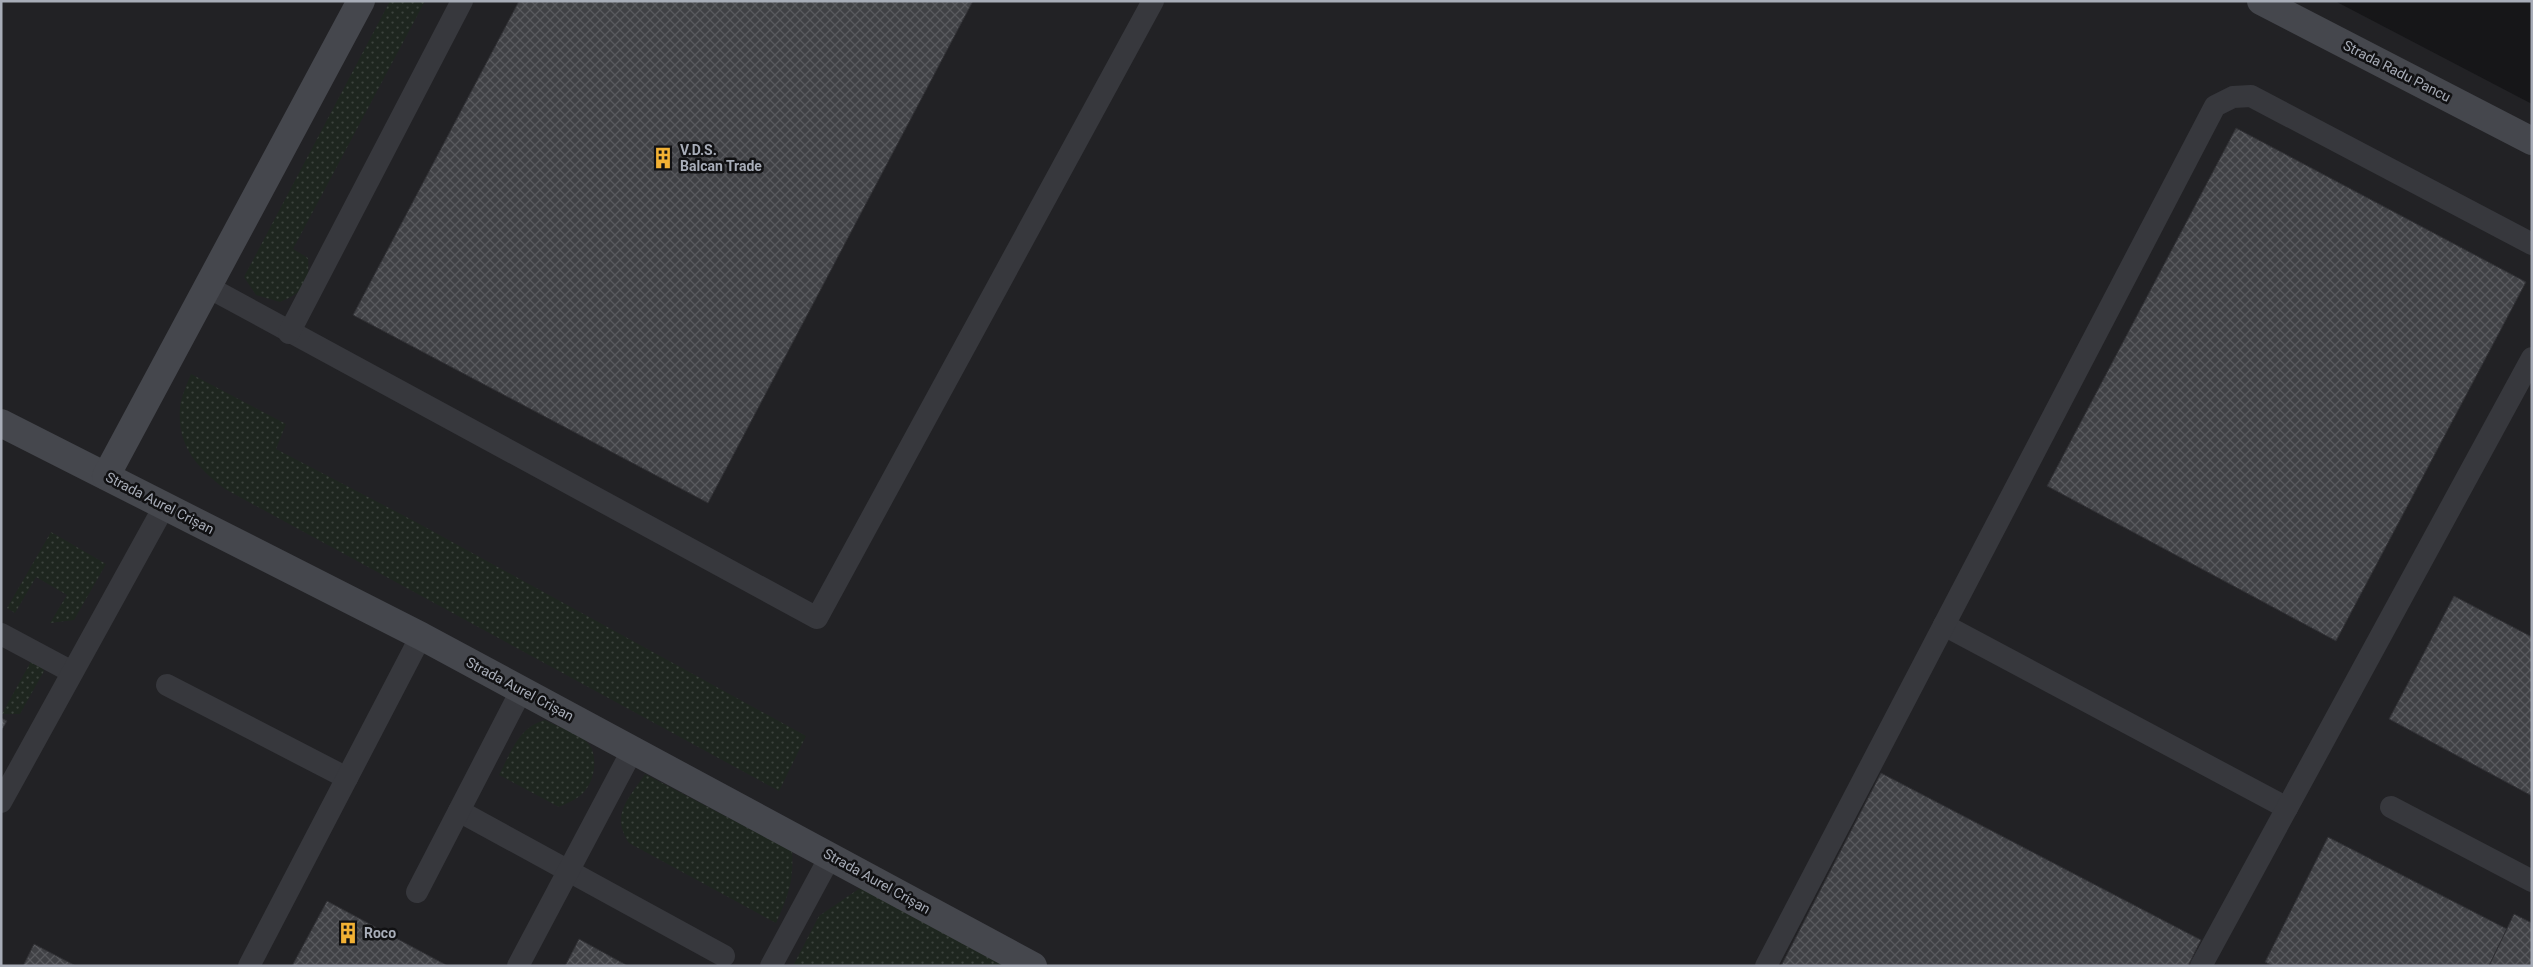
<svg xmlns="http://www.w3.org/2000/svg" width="2533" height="967" viewBox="0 0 2533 967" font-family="Roboto,sans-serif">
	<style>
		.built { fill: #222225 }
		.grass { fill: url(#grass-dots) }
		.building { fill: url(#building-cross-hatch); stroke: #303034 }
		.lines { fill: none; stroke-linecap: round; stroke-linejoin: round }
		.lane { stroke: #37383d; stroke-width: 22 }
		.secondary { stroke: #45474d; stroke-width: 28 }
		.labels { text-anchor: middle; stroke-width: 5; stroke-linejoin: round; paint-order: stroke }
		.street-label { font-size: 14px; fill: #a8adb8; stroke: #111113 }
		.poi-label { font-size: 14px; font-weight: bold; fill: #a8adb8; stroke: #111113; text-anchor: start }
	</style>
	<defs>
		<pattern id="grass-dots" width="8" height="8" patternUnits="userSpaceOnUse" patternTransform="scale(1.25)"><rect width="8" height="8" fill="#1e261f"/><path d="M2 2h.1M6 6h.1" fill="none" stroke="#3c433d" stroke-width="1.8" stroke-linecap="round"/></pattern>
		<pattern id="building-cross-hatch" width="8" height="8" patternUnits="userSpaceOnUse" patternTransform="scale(1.25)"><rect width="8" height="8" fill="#404145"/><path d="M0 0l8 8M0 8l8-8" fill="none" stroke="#595a5e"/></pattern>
	</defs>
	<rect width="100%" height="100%" fill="#161618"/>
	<path class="built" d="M1,1H2335L2532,104V966H1Z"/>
	<g class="grass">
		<path d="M390,1H425L293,249L308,258C310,286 304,291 280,302L256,295L244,277Z"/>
		<path d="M191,374L286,424L276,449L414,521L806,736L779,791L225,489C197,467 177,446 180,408C181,397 187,384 191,374Z"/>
		<path d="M51,532L106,564L74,620L50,623L67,595L36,577L15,613L7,608Z"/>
		<path d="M34,656L44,671L20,714H2Z"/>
		<path d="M545,720C557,727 576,732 586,741C600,754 595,782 582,794C576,800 567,803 559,807L499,775C511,752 519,727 545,720Z"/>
		<path d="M645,774L792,851C794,881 788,896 776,923L629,843C610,814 629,799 645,774Z"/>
		<path d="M863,886L1008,966H793L819,916Z"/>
	</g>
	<g class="building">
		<path d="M519,1H973L708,503L353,315Z"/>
		<path d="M2236,128L2526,282L2336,641L2047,486Z"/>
		<path d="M2454,596L2532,637V796L2389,719Z"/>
		<path d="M1,718L7,721L1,731Z"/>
		<path d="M1881,773L2201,940L2188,966H1781Z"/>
		<path d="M2328,837L2507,929L2489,966H2273L2265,962Z"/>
		<path d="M327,901L448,966H292Z"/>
		<path d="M2514,914L2532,923V966H2489Z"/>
		<path d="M579,939L628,966H565Z"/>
		<path d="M34,944L76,966H23Z"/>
	</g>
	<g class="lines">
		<g class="lane">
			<path d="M208,287L817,618L1153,1"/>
			<path d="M289,333L462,1"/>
			<path d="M1944,625L2287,808"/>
			<path d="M1,634L72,672"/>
			<path d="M167,685L347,778"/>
			<path d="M1,802L165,505"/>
			<path d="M2391,807L2532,881"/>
			<path d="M459,811L724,956"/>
			<path d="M417,892L521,691"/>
			<path d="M249,966L421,636"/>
			<path d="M518,966L633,749"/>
			<path d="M771,966L831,855"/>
			<path d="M1766,966L2215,106L2233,97L2251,96L2532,244"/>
			<path d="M2201,966L2532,358"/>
		</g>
		<g class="secondary">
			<path d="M2261,1L2532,141"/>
			<path d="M1,423L421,636L1033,966"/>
			<path d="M106,476L361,1"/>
		</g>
	</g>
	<defs>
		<g id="building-bare" transform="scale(1.725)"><path d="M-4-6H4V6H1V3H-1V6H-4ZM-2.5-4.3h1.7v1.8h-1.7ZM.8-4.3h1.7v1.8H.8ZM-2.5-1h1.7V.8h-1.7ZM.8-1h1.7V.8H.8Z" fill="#f2b134" stroke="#111113" stroke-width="2.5" paint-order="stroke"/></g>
	</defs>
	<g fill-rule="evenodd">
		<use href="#building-bare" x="663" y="158"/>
		<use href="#building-bare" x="348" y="933"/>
	</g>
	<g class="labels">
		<g class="street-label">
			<text transform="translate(2397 71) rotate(27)" y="5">Strada Radu Pancu</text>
			<text transform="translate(160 503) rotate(27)" y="5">Strada Aurel Crișan</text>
			<text transform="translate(520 689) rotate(28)" y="5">Strada Aurel Crișan</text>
			<text transform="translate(877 881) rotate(29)" y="5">Strada Aurel Crișan</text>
		</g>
		<g class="poi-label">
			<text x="680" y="155">V.D.S.<tspan x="680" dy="16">Balcan Trade</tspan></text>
			<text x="364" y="938">Roco</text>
		</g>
	</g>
	<rect width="2533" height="967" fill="none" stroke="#a8adb8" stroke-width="5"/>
</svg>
